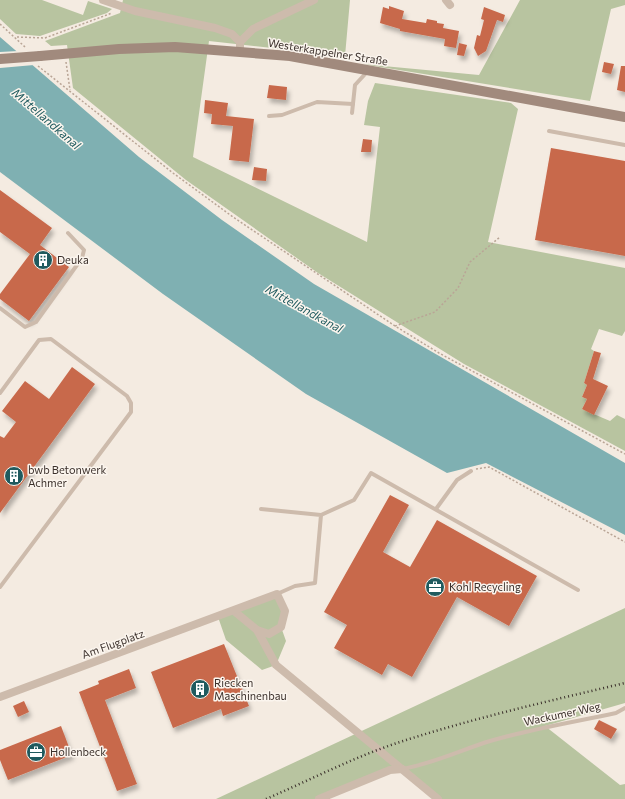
<svg xmlns="http://www.w3.org/2000/svg" width="625" height="799" viewBox="0 0 625 799" font-family="Commissioner,sans-serif">
	<style>
		.green { fill: #b8c4a0 }
		.water { fill: #7fb0b2 }
		.pier { fill: #f4ebe1 }
		.building { fill: #c8694b; filter: url(#shadow) }
		.lines { fill: none; stroke-linecap: round; stroke-linejoin: round }
		.path { stroke: #b9a596; stroke-width: 1.5; stroke-dasharray: 2 2; stroke-linecap: butt }
		.service { stroke: #cdbbac; stroke-width: 4 }
		.minor { stroke: #cdbbac; stroke-width: 8 }
		.secondary { stroke: #a18a7d; stroke-width: 10 }
		.rail { stroke: #3b302b; stroke-width: 2.5; stroke-dasharray: 1 3; stroke-linecap: butt }
		.secondary-bridge { stroke: #a18a7d; stroke-width: 10 }
		.labels { text-anchor: middle; stroke-width: 3; stroke-linejoin: round; paint-order: stroke }
		.street-label { font-size: 11px; fill: #3b302b; stroke: #fbf5ee }
		.poi-label { font-size: 11px; fill: #3b302b; stroke: #fbf5ee; text-anchor: start }
		.water-label { font-size: 12px; font-style: italic; fill: #1f5a5e; stroke: #fbf5ee }
	</style>
	<defs>
		<filter id="shadow"><feDropShadow dx="2.5" dy="4.5" stdDeviation="2" flood-color="#0004"/></filter>
	</defs>
	<rect width="100%" height="100%" fill="#f4ebe1"/>
	<g class="green">
		<path d="M0,0H42L83,15L88,1L112,9L107,13L40,36L16,34L0,19Z"/>
		<path d="M123,0H350L345,56L209,41L193,157L367,242L380,127L364,125L368,101L375,83L511,103L518,109L488,242L625,268V331L622,336L599,329L591,349L594,351L584,383L587,385L582,397L587,399L582,409L610,421L617,415L625,419V451L464,364L318,273L186,180L73,88L67,45L51,46L45,41L120,13Z"/>
		<path d="M520,0H625V5L611,9L590,101L362,64L479,75Z"/>
		<path d="M277,594L285,611L281,627L286,641L276,665L262,670L226,640L218,617Z"/>
		<path d="M625,608V703L545,726L620,785L625,784V799H438L402,769L319,799H216Z"/>
	</g>
	<path class="water" d="M0,37L139,157L222,220L314,284L625,463V535L486,463L447,473L306,394L163,294L0,172Z"/>
	<path class="pier" d="M18,51L34,65L0,68V52Z"/>
	<g class="building">
		<path d="M389,6L404,11L402,19L426,23L427,19L437,21V23L444,24L443,28L459,31L456,48L444,46L445,39L400,31V29L380,23L383,7L389,9Z"/>
		<path d="M484,7L505,15L503,22L497,20L486,51L478,56L474,48L477,35L480,36L484,20L481,19Z"/>
		<path d="M459,43L467,45L464,56L457,55Z"/>
		<path d="M604,62L614,64L611,74L602,72Z"/>
		<path d="M621,66H625V92L617,90Z"/>
		<path d="M269,85L287,87L286,100L267,98Z"/>
		<path d="M205,100L228,103L226,116L254,119L249,162L229,160L233,126L211,124L212,114L204,113Z"/>
		<path d="M363,139L372,140L371,152H361Z"/>
		<path d="M551,148L625,161V256L535,240Z"/>
		<path d="M254,167L267,169L266,181L252,180Z"/>
		<path d="M0,190L52,228L40,245L69,267L29,321L0,299V294L30,254L0,232Z"/>
		<path d="M594,351L601,353L593,379L608,386L594,415L582,409L587,399L582,397L587,385L584,383Z"/>
		<path d="M72,367L95,384L0,513V436L4,438L16,422L2,411L25,381L49,399Z"/>
		<path d="M390,495L409,505L383,552L410,567L437,520L537,576L509,626L457,597L412,677L388,664L382,675L334,648L347,625L324,612Z"/>
		<path d="M224,644L249,706L223,716L221,709L173,728L151,672Z"/>
		<path d="M129,669L136,688L105,700L137,784L117,791L79,692L99,684L98,681Z"/>
		<path d="M24,701L29,712L18,717L13,706Z"/>
		<path d="M599,720L617,729L611,739L594,729Z"/>
		<path d="M61,726L72,755L8,780L0,760V750Z"/>
	</g>
	<g class="lines">
		<g class="path">
			<path d="M0,24L25,47"/>
			<path d="M17,37L45,38L112,13"/>
			<path d="M66,62L70,90"/>
			<path d="M38,66L173,173L233,217L395,326L439,353L625,454"/>
			<path d="M395,326L435,312L458,288L470,262L500,237"/>
			<path d="M476,469L489,467L625,542"/>
		</g>
		<g class="service">
			<path d="M352,113L355,85L367,72"/>
			<path d="M269,116L282,115L317,102L353,104"/>
			<path d="M549,131L625,145"/>
			<path d="M0,308L25,327L36,322L82,258L84,250L68,233"/>
			<path d="M0,393L39,340L51,339L127,396L131,403V412L0,587"/>
			<path d="M261,509L321,515L315,583L295,586L277,594"/>
			<path d="M436,509L457,480L471,471"/>
			<path d="M321,515L354,500L371,473L578,590"/>
			<path d="M402,769C432,764 461,750 490,741C531,729 574,722 616,713L625,708"/>
		</g>
		<g class="minor">
			<path d="M103,0L135,11L215,28L232,34L240,42V51"/>
			<path d="M446,0L450,5"/>
			<path d="M240,42L253,29L314,0"/>
			<path d="M234,611L257,630"/>
			<path d="M0,697L277,594L285,611L281,627L269,634L257,630L276,665L438,799"/>
			<path d="M319,799L390,770L402,769"/>
		</g>
		<path class="secondary" d="M40,56L119,49L175,47L290,56L625,117"/>
		<path class="rail" d="M266,799C310,780 354,757 400,742C474,718 549,701 625,683"/>
		<path class="secondary-bridge" d="M0,59L40,56"/>
	</g>
	<defs>
		<g id="building-disc" transform="scale(1)"><circle r="9.5" fill="#1f5a5e" stroke="#fbf5ee"/><path d="M-4-6H4V6H1V3H-1V6H-4ZM-2.5-4.3h1.7v1.8h-1.7ZM.8-4.3h1.7v1.8H.8ZM-2.5-1h1.7V.8h-1.7ZM.8-1h1.7V.8H.8Z" fill="#fff"/></g>
		<g id="office-disc" transform="scale(1)"><circle r="9.5" fill="#1f5a5e" stroke="#fbf5ee"/><path d="M-6-3h4V-5.5h4V-3h4V5H-6ZM-1-4.5V-3h2v-1.5ZM-6 0V1H6V0Z" fill="#fff"/></g>
	</defs>
	<g fill-rule="evenodd">
		<use href="#building-disc" x="43" y="260"/>
		<use href="#building-disc" x="14" y="476"/>
		<use href="#office-disc" x="435" y="587"/>
		<use href="#building-disc" x="200" y="689"/>
		<use href="#office-disc" x="36" y="752"/>
	</g>
	<g class="labels">
		<g class="street-label">
			<text transform="translate(328 52) rotate(9)" y="4">Westerkappelner Straße</text>
			<text transform="translate(113 644) rotate(-20)" y="4">Am Flugplatz</text>
			<text transform="translate(562 714) rotate(-12)" y="4">Wackumer Weg</text>
		</g>
		<g class="poi-label">
			<text x="57" y="264">Deuka</text>
			<text x="28" y="474">bwb Betonwerk<tspan x="28" dy="13">Achmer</tspan></text>
			<text x="449" y="591">Kohl Recycling</text>
			<text x="214" y="687">Riecken<tspan x="214" dy="13">Maschinenbau</tspan></text>
			<text x="50" y="756">Hollenbeck</text>
		</g>
		<g class="water-label">
			<text transform="translate(46 119) rotate(41)" y="4">Mittellandkanal</text>
			<text transform="translate(304 309) rotate(29)" y="4">Mittellandkanal</text>
		</g>
	</g>
</svg>
